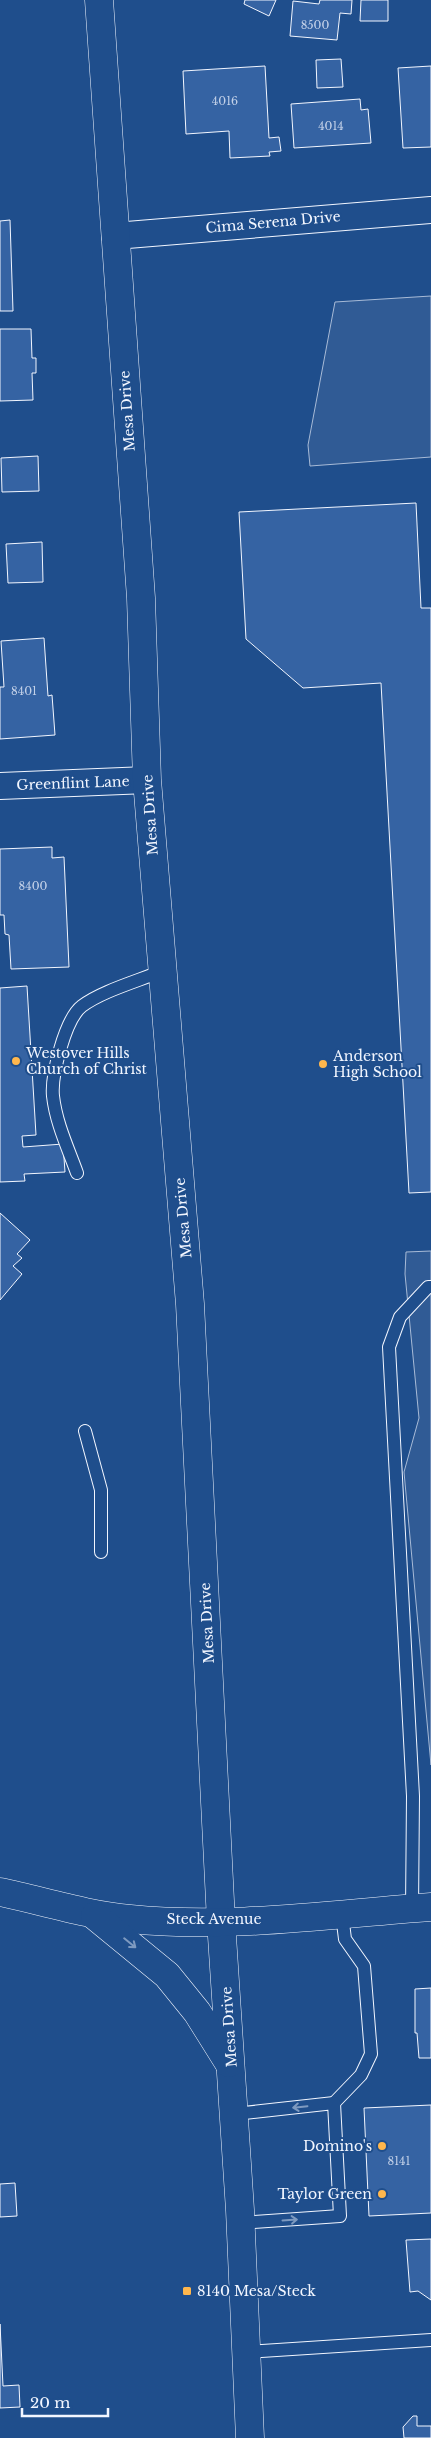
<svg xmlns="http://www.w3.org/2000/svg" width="431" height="2438" viewBox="0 0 431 2438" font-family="'Libre Baskerville',serif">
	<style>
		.parking { fill: #305b95; stroke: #a8bbd7 }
		.building { fill: #3563a3; stroke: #f2f6ff }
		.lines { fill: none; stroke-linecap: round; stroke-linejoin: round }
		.service-casing { stroke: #f2f6ff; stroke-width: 14 }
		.minor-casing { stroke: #f2f6ff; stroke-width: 28 }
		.tertiary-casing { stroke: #f2f6ff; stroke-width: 29 }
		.service { stroke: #1f4e8c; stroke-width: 12 }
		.minor { stroke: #1f4e8c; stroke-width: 26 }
		.tertiary { stroke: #1f4e8c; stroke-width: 28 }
		.oneway { stroke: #7e9ac0 }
		.poi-dot { fill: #ffb74d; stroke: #1f4e8c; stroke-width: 2 }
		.labels { text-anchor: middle; stroke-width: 4; stroke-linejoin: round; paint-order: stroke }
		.number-label { font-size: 11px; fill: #c3d1e8 }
		.street-label { font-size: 14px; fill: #f2f6ff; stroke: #1f4e8c }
		.poi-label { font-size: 14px; fill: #f2f6ff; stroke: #1f4e8c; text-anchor: start }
	</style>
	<rect width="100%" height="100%" fill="#1f4e8c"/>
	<g class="parking">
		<path d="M431,296V457L310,466L308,445L335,302Z"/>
		<path d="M431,1251V1765L404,1472L419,1418L405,1274L406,1252Z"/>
	</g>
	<g class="building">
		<path d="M245,0H276L269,16L244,4Z"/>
		<path d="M320,0H352L351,14L340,13L337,40L290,36L293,1L319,4Z"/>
		<path d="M361,0H388V21H360Z"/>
		<path d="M341,59L343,87L317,88L316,60Z"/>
		<path d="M265,66L269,138L279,137L281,151L269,152L270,156L230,158L229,131L186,134L183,71Z"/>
		<path d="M431,66V147L403,148L398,68Z"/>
		<path d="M360,99L361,110L368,109L371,143L294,148L291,104Z"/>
		<path d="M10,220L13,311H0V221Z"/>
		<path d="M0,329H31L32,358H36V373H32L33,400L0,401Z"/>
		<path d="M38,456L39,491L2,492L1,458Z"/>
		<path d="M416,503L421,608H431V1192L409,1193L381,683L303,688L246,639L239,512Z"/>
		<path d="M42,542L43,582L8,583L6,544Z"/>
		<path d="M44,638L48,696L52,695L55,735L0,739V687H4L1,641Z"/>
		<path d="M52,847V858L64,857L69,967L11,969L9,935L5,934L4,915H0V849Z"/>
		<path d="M27,986L36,1135L22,1136L23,1147L63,1144L65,1172L24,1174L25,1181L0,1182V988Z"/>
		<path d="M0,1213L30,1240L17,1254L22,1258L13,1266L22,1274L0,1300Z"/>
		<path d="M431,1988V2058H419L417,2033H415V1989Z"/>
		<path d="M431,2105V2213L369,2216L364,2108Z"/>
		<path d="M15,2183L17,2216L0,2217V2184Z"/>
		<path d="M431,2239V2300L418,2291L410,2292L406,2240Z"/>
		<path d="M0,2324L3,2386L19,2385L20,2407L0,2408Z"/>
		<path d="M413,2416H417V2426H431V2438H404L403,2427Z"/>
	</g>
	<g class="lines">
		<g class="service-casing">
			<g id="service">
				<path d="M77,1173C68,1148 56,1123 53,1096C51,1076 65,1019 82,1006C102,991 138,981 162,971"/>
				<path d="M85,1431L101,1490V1552"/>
				<path d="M412,1909L413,1796L389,1347L400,1317L428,1287H431"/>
				<path d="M334,2103L361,2075L371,2054L364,1966L345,1939L342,1915"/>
				<path d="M235,2114L334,2103L340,2216L241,2223"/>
				<path d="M246,2352L431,2340"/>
			</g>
		</g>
		<g class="minor-casing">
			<g id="minor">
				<path d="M115,236L431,210"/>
				<path d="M0,786L147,780"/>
			</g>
		</g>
		<g class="tertiary-casing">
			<g id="tertiary">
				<path d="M99,0L141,598L147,780L190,1304L221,1921L240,2210L250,2438"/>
				<path d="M0,1892C43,1901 86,1915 130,1919C230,1929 332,1914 431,1907"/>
				<path d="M95,1916L167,1975L197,2012L229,2063"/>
			</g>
		</g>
		<use href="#service" class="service"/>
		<use href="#minor" class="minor"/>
		<use href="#tertiary" class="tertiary"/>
	</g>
	<defs><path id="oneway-shaft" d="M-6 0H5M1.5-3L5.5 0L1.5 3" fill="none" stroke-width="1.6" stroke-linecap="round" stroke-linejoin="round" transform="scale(1.25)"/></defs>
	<g class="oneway">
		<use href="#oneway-shaft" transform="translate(130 1943) rotate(39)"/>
		<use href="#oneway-shaft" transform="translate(300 2107) rotate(174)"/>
		<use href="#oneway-shaft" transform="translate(290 2220) rotate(-4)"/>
	</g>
	<g class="poi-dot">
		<circle cx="16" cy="1061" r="5"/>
		<circle cx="323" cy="1064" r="5"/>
		<circle cx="382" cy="2146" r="5"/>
		<circle cx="382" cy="2194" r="5"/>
		<rect x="182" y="2286" width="10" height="10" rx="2.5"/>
	</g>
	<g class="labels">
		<g class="number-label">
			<text x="315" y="29">8500</text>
			<text x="225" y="105">4016</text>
			<text x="331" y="130">4014</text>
			<text x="24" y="695">8401</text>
			<text x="33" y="890">8400</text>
			<text x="399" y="2165">8141</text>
		</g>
		<g class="street-label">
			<text transform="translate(273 222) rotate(-5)" y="5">Cima Serena Drive</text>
			<text transform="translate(127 411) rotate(-94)" y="5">Mesa Drive</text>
			<text transform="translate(73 783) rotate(-2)" y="5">Greenflint Lane</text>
			<text transform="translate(150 815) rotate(-94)" y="5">Mesa Drive</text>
			<text transform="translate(183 1218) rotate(-95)" y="5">Mesa Drive</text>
			<text transform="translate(207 1623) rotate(-93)" y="5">Mesa Drive</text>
			<text x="214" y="1924">Steck Avenue</text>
			<text transform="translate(229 2027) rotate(-94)" y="5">Mesa Drive</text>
		</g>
		<g class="poi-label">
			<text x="26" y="1058">Westover Hills<tspan x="26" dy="16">Church of Christ</tspan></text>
			<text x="333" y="1061">Anderson<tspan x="333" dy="16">High School</tspan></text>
			<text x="372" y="2151" text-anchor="end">Domino's</text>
			<text x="372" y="2199" text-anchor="end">Taylor Green</text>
			<text x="197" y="2296">8140 Mesa/Steck</text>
		</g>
	</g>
	<path d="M22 2408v8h86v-8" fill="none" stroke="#f2f6ff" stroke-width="2.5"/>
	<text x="30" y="2408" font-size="15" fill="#f2f6ff" stroke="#1f4e8c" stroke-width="4" paint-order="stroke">20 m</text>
</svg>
